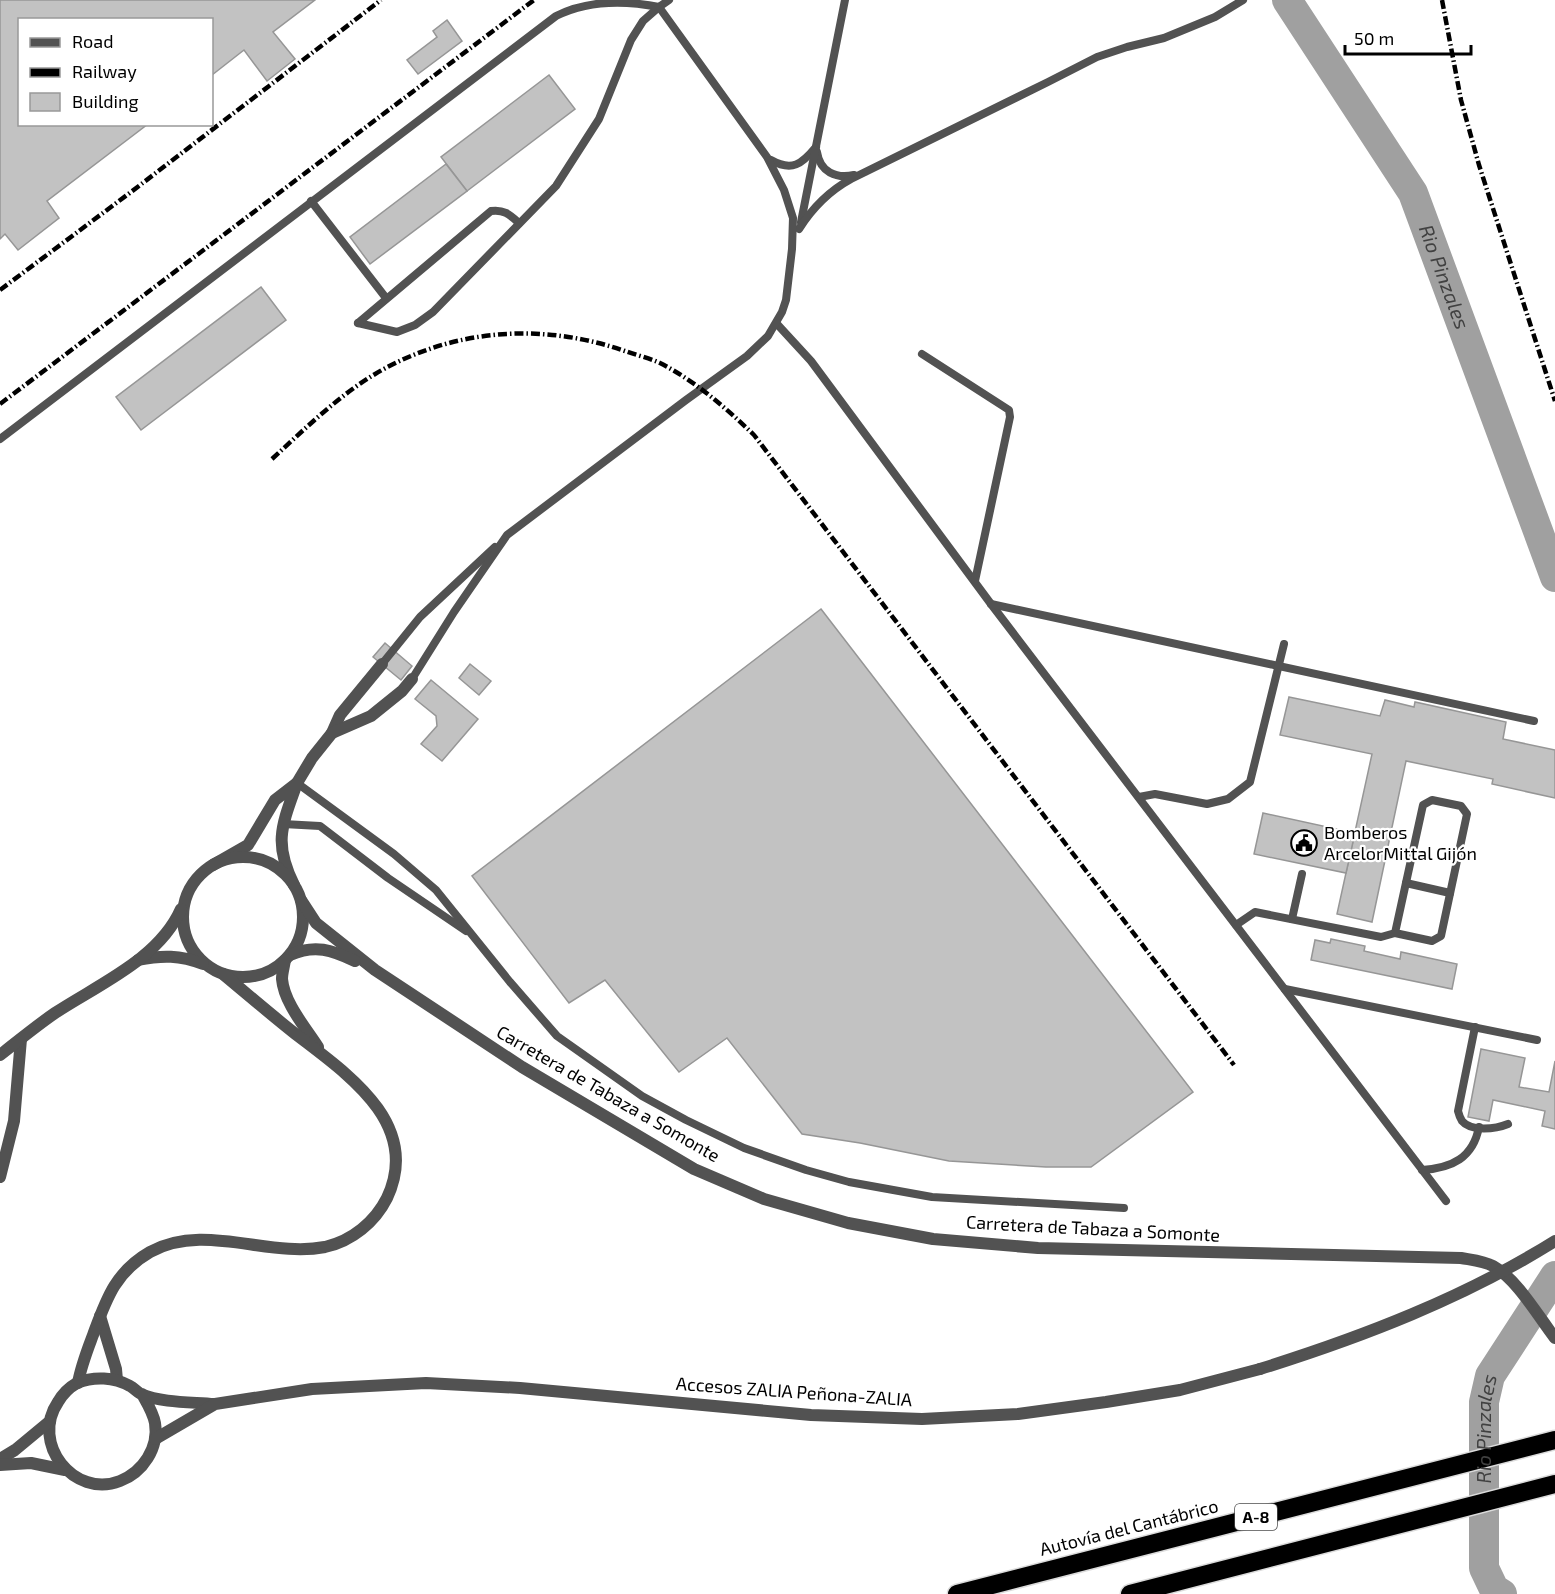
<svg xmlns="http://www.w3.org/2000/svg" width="1555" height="1594" viewBox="0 0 1555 1594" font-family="'Exo 2',sans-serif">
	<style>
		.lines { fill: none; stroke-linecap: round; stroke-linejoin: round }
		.river { stroke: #a0a0a0; stroke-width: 30 }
		.building { fill: #c2c2c2; stroke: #969696; stroke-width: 1.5 }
		.motorway-casing { stroke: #dbdbdb; stroke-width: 21 }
		.service { stroke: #525252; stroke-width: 8 }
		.minor { stroke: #525252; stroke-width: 12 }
		.tertiary { stroke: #525252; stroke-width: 12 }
		.motorway { stroke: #000; stroke-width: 18 }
		.rail { stroke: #000; stroke-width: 4.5; stroke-dasharray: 9 3 1.5 3; stroke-linecap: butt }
		.tertiary-bridge { stroke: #525252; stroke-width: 12 }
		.labels { text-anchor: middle; stroke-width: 4.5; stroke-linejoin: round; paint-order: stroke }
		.shield { fill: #fff; stroke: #4c4c4c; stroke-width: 1.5 }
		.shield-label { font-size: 16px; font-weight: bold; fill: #000 }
		.poi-label { font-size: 18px; fill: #000; stroke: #fff; text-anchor: start }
		.street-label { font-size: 18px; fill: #000; stroke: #fff }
		.water-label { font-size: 20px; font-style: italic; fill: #414141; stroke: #fff }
	</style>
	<rect width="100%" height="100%" fill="#fff"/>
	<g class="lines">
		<g class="river">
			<path id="s1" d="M1287,0L1413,193L1555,577"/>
			<path id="s2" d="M1502,1594L1494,1589L1484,1568V1402L1490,1376L1555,1276"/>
		</g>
	</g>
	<g class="building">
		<path d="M0,0H315L273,32L295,59L267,81L244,50L212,75V20H20V124H148L47,201L59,218L18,250L5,234L0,239Z"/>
		<path d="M447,20L462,41L418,74L407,60L437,37L433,31Z"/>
		<path d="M549,75L575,109L467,191L441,157Z"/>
		<path d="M446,164L467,191L370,264L350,237Z"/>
		<path d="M261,287L286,320L141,430L116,397Z"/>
		<path d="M821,609L1193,1092L1091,1167H1046L949,1161L860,1143L802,1134L727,1038L679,1072L605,980L569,1003L472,876Z"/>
		<path d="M385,643L412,666L401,680L373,657Z"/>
		<path d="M470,664L491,681L479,695L459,678Z"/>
		<path d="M431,680L478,719L442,761L421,744L437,726L436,716L415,699Z"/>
		<path d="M1289,697L1380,716L1385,700L1414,707L1415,702L1506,722L1503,739L1555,750V798L1492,784L1493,779L1406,761L1372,922L1337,914L1372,754L1280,735Z"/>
		<path d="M1263,813L1355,833L1346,873L1254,854Z"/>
		<path d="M1331,939L1365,946L1364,951L1400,959L1401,952L1457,964L1452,989L1311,960L1315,940L1330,943Z"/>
		<path d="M1481,1049L1525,1058L1519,1087L1549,1092L1555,1061V1129L1542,1126L1545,1111L1493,1100L1489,1121L1468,1117Z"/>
	</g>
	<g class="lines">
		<g class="motorway-casing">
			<g id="motorway">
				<path d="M957,1594L1555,1440"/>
				<path d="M1130,1594L1555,1484"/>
			</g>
		</g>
		<g class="service">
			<path d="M817,152C820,172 836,179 854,175"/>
			<path d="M771,160C792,172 802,164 816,147"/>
			<path d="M311,201L386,298"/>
			<path d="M801,222L845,0"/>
			<path d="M799,229C813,207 829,191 851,179L1048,82L1097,57L1127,47L1164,38L1215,17L1243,0"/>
			<path d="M358,323L397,332L415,325L433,312L556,186L599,119L631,40L643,21L659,7"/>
			<path d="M358,323L491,211C504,209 510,215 519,223"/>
			<path d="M777,324L811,361L991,604L1446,1201"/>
			<path d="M922,354L1009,410L1010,417L975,581"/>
			<path d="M0,439L556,16C588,0 623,0 659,7"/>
			<path d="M991,604L1534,721"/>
			<path d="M382,664L420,617L495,547"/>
			<path d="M412,679L454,612L507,535L686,400L747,356L768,336L782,312L786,300L792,249L793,218L784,190L767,157L659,7L669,0"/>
			<path d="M297,783L394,854L436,890L510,982L557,1036L642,1096L686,1120L744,1148L806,1170L849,1182L932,1197L1124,1208"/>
			<path d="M1139,797L1155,794L1207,804L1228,799L1250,782L1284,644"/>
			<path d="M283,824L320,826L388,878L466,931"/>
			<path d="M1406,883L1450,893"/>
			<path d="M1292,919L1302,874"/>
			<path d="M1236,925L1255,912L1381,937L1395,933L1423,805L1432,800L1461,806L1467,814L1441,936L1432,941L1395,933"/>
			<path d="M1285,989L1537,1040"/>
			<path d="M1475,1027L1458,1111C1459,1115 1460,1118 1462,1121C1471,1132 1496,1129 1508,1124"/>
			<path d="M1422,1170C1452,1168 1473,1158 1479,1127"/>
		</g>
		<g class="minor">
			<path d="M332,733L340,715L382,664"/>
			<path d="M297,783L312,758L332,733L371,716L402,691L412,679"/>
			<path d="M213,865L248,845L275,800L297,783C282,825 273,843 294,885"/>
			<path d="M0,1177L14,1121L21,1039"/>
		</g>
		<g class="tertiary">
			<circle cx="243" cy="917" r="60"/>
			<path d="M301,900L316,923L375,970L522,1067L694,1169L764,1199L848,1223L933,1239L1038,1248L1461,1258C1472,1260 1484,1261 1493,1266C1517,1279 1538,1316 1555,1338"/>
			<path d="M290,955C315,944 332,950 355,961"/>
			<path d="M138,960C162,955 180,955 203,964"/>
			<path d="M285,960C284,967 282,973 282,979C284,1003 306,1028 318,1047"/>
			<path d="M0,1055C18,1041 36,1026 55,1013C99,984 159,959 181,909"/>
			<path d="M100,1316L116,1369L117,1380"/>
			<path d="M78,1383C81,1366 87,1351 93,1335C106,1300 115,1272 150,1252C204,1222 268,1258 325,1247C352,1241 375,1222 387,1198C423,1122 343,1071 293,1032C269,1013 246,993 223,974"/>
			<path d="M142,1394C147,1403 153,1412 155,1423C159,1448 143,1472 120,1481C74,1499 30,1443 58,1402C62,1395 70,1387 77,1383C94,1376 114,1377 130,1386C134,1388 137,1392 141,1394C162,1403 192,1402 214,1404"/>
			<path d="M155,1439L215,1404L312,1389L426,1383L520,1388L811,1415L922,1419L1018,1414L1106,1402L1180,1390L1260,1369"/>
			<path d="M0,1459L15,1450L50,1421"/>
			<path d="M0,1465L31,1463L65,1470"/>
		</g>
		<use href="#motorway" class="motorway"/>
		<g class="rail">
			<path d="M1442,0L1461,100L1479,165L1555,401"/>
			<path d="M0,290L131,192L381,0"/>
			<path d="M0,404L534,0"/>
			<path d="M272,459C307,427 341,393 382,370C458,328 544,323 625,351C636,355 649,358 660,363C695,381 725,407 754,435L1234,1065"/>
		</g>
		<path class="tertiary-bridge" d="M1260,1369C1362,1337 1464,1298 1555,1241"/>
	</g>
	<defs>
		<g id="civic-ring" transform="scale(1.35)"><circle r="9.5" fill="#fff" stroke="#000" stroke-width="1.5"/><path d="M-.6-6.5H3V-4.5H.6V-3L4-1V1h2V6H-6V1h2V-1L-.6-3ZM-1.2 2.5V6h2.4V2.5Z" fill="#000"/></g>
	</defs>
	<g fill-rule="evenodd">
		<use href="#civic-ring" x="1304" y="843"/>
	</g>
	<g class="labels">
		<rect class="shield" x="1235" y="1504" width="42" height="26" rx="4.5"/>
		<g class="shield-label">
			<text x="1256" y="1523">A-8</text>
		</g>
		<g class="poi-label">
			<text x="1324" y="839">Bomberos<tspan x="1324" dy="21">ArcelorMittal Gijón</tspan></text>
		</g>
		<g class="street-label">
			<text transform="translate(608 1094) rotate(30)" y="6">Carretera de Tabaza a Somonte</text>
			<text transform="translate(1093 1229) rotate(3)" y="6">Carretera de Tabaza a Somonte</text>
			<text transform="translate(794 1392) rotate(4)" y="6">Accesos ZALIA Peñona-ZALIA</text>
			<text transform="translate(1129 1528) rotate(-14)" y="6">Autovía del Cantábrico</text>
		</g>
		<g class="water-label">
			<text dy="7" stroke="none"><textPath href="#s1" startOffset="320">Rio Pinzales</textPath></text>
			<text dy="7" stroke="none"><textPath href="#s2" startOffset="172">Rio Pinzales</textPath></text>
		</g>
	</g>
	<rect x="18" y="18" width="195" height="108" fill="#ffffff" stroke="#999999" stroke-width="1.5"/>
	<rect x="30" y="38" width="30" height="9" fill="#525252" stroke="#999999" stroke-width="1.5"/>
	<text x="72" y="48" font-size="18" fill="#000000">Road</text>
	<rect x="30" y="68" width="30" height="9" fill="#000000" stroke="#999999" stroke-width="1.5"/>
	<text x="72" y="78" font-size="18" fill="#000000">Railway</text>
	<rect x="30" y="93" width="30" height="18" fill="#c2c2c2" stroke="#999999" stroke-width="1.5"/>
	<text x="72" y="108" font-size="18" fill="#000000">Building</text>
	<path d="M1345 45v9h126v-9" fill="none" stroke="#000000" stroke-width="3"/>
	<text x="1354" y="45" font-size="18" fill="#000000" stroke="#ffffff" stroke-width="4.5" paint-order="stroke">50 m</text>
</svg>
